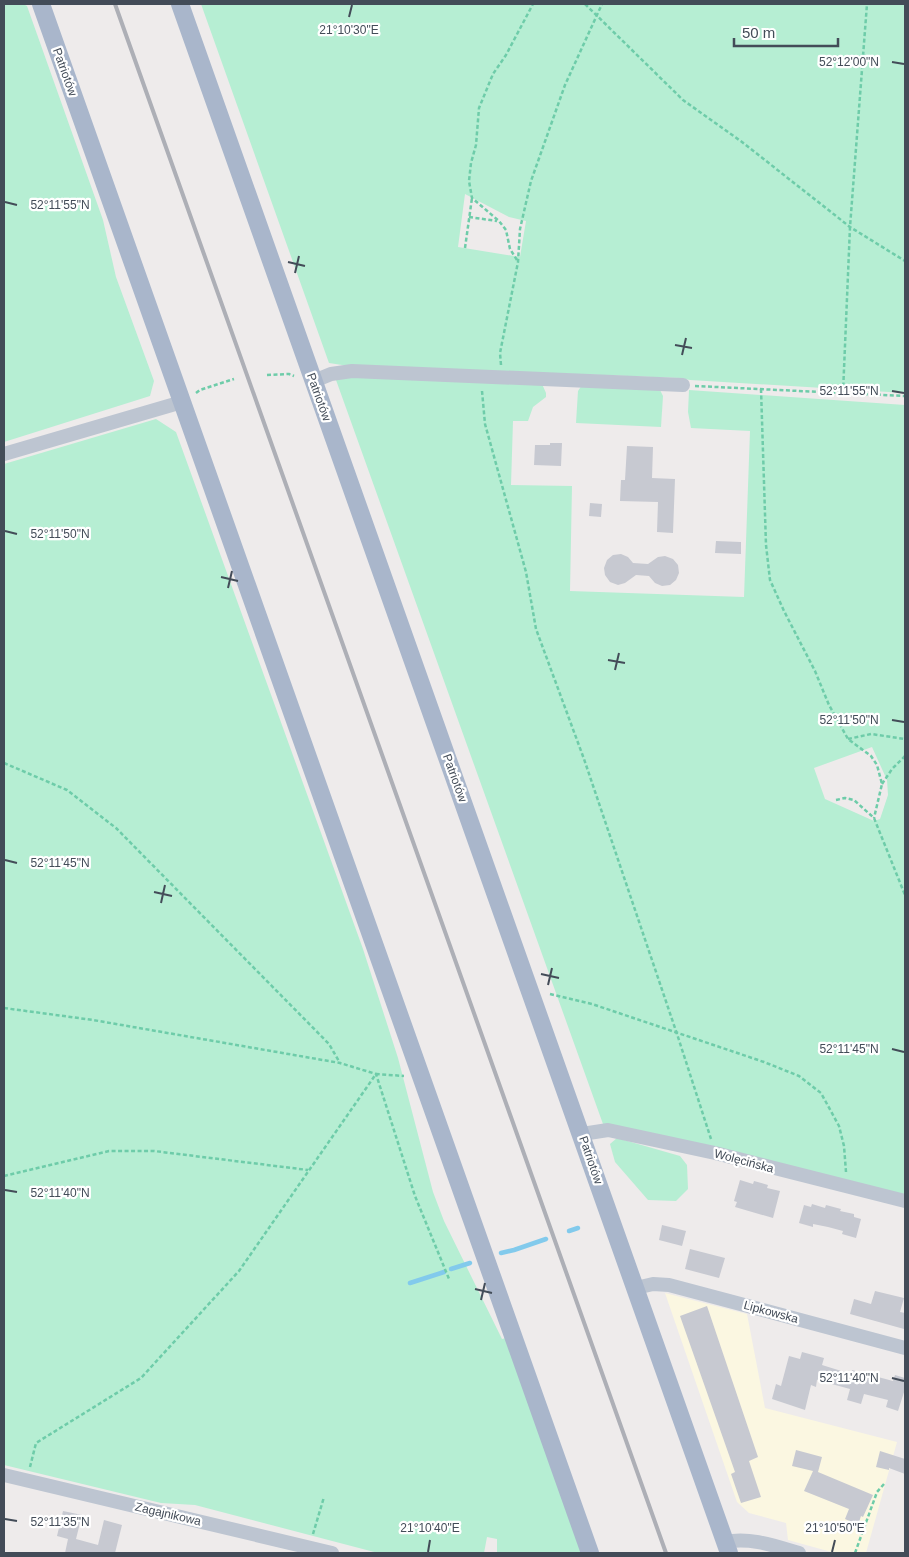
<svg xmlns="http://www.w3.org/2000/svg" width="909" height="1557" viewBox="0 0 909 1557" font-family="Helvetica,sans-serif">
	<style>
		.commercial { fill: #fbf7e1 }
		.green { fill: #b6eed3; fill-rule: evenodd }
		.lines { fill: none; stroke-linecap: round; stroke-linejoin: round }
		.stream { stroke: #82caec; stroke-width: 4.5 }
		.building { fill: #c7c9d1 }
		.path { stroke: #6ecca9; stroke-width: 2.5; stroke-dasharray: 4 2.5; stroke-linecap: butt }
		.minor { stroke: #bdc5d1; stroke-width: 14 }
		.major { stroke: #a9b6cb; stroke-width: 18 }
		.rail { stroke: #adafb6; stroke-width: 4 }
		.ticks { fill: none; stroke: #434c58; stroke-width: 2 }
		.labels { text-anchor: middle; stroke-width: 4.5; stroke-linejoin: round; paint-order: stroke }
		.street-label { font-size: 12px; fill: #434c58; stroke: #fff }
		.ticks-label { font-size: 12px; text-anchor: middle; fill: #434c58; stroke: #fff; stroke-width: 4.5; stroke-linejoin: round; paint-order: stroke }
	</style>
	<rect width="100%" height="100%" fill="#eeebeb"/>
	<path class="commercial" d="M665,1293L747,1314L765,1408L897,1442L866,1553H835L788,1540L786,1523L749,1513L737,1502Z"/>
	<g class="green">
		<path d="M4,4H23L27,6L103,220L116,277L154,381L150,396L4,442Z"/>
		<path d="M201,4H905V393L690,380L680,378L342,365L329,363ZM465,194L509,217L526,221L520,257L458,247Z"/>
		<path d="M347,377L542,384L546,393V397L533,407L528,421H513L511,485L572,486L570,591L744,597L750,431L691,428L688,412L689,390L905,405V1196L716,1149L603,1124L336,380ZM872,747L887,780L888,795L880,819L874,821L825,799L814,768Z"/>
		<path d="M582,385L659,388L663,396L661,427L576,423L578,391Z"/>
		<path d="M156,419L176,432L363,949L398,1058L433,1192L444,1221L502,1339L506,1338L582,1553H497V1539L487,1537L484,1553H378L195,1505L161,1503L4,1465V464Z"/>
		<path d="M617,1138L680,1156L687,1165L688,1189L676,1201L648,1200L615,1162L610,1144Z"/>
	</g>
	<g class="lines">
		<g class="stream">
			<path d="M569,1231L578,1228"/>
			<path d="M501,1253L514,1250L546,1239"/>
			<path d="M451,1269L470,1263"/>
			<path d="M410,1283L444,1272"/>
		</g>
	</g>
	<g class="building">
		<path d="M550,443H562L561,466L534,465L535,445H550Z"/>
		<path d="M627,446L653,447L652,478L675,479L673,533L657,532L658,502L620,501L621,480H625Z"/>
		<path d="M590,503L602,504L601,517L589,516Z"/>
		<path d="M716,541L741,542V554L715,553Z"/>
		<path d="M621,554L628,557L633,563L648,564L658,557L665,556L673,559L678,565L679,573L676,580L670,585L662,586L655,583L649,576L636,575L625,583L618,585L610,582L605,575L604,568L607,560L613,555Z"/>
		<path d="M740,1180L753,1184L754,1181L768,1185L767,1188L780,1191L773,1218L735,1207L737,1202L734,1201Z"/>
		<path d="M812,1204L825,1208L826,1205L841,1209L840,1211L854,1214V1217L861,1219L856,1238L842,1234L843,1231L828,1227L813,1224V1227L799,1223L804,1205L811,1207Z"/>
		<path d="M662,1225L686,1231L682,1246L659,1240Z"/>
		<path d="M690,1249L725,1258L719,1278L685,1269Z"/>
		<path d="M875,1291L904,1298L900,1312L905,1313L904,1329L850,1314L854,1299L871,1304Z"/>
		<path d="M707,1306L758,1457L749,1461L761,1497L741,1503L731,1474L735,1472L680,1316Z"/>
		<path d="M802,1352L824,1358L822,1365L851,1374L852,1370L893,1381L895,1375L905,1378V1389L898,1411L886,1407L888,1400L864,1394L861,1404L847,1400L850,1389L817,1380L816,1387L811,1385L805,1410L772,1399L776,1384L781,1386L789,1356L800,1359Z"/>
		<path d="M796,1450L822,1457L818,1472L873,1495L863,1517L861,1516L858,1525L845,1519L849,1509L804,1491L813,1471L792,1466Z"/>
		<path d="M880,1451L905,1459V1474L889,1468V1470L876,1467Z"/>
		<path d="M63,1511L82,1515L76,1539L98,1545L104,1520L122,1525L115,1553H65L68,1539L57,1536Z"/>
	</g>
	<g class="lines">
		<g class="path">
			<path d="M585,4L683,100L742,142L850,227L905,261"/>
			<path d="M469,217L497,221"/>
			<path d="M465,248L472,198"/>
			<path d="M517,260L510,249L506,230L499,221L472,198L469,181L471,163L476,145L479,108L493,74L506,55L533,4"/>
			<path d="M501,365L500,353L518,262L520,229L531,181L565,85L602,4"/>
			<path d="M267,375L289,374L294,376"/>
			<path d="M695,386L905,396"/>
			<path d="M761,389L766,545L770,580L784,611L815,671L829,705L848,739L871,756L877,765L882,784L874,818"/>
			<path d="M482,391L485,424L526,572L536,629L584,759L677,1034L711,1139"/>
			<path d="M196,393L200,390L234,379"/>
			<path d="M843,393L850,227L867,4"/>
			<path d="M848,739L871,734L905,739"/>
			<path d="M4,763L67,790L116,828L329,1044L340,1063"/>
			<path d="M882,784L892,769L905,756"/>
			<path d="M836,800L845,798L854,800L874,818L905,895"/>
			<path d="M550,994L592,1004L764,1062L799,1076L821,1093L839,1126L844,1146L846,1172"/>
			<path d="M4,1008L93,1020L340,1063L376,1074L415,1196L449,1279"/>
			<path d="M4,1176L109,1151H154L308,1170"/>
			<path d="M30,1467L36,1443L141,1378L239,1271L376,1074L404,1076"/>
			<path d="M313,1534L324,1497"/>
			<path d="M855,1553L877,1492L884,1484"/>
		</g>
		<g class="minor">
			<path d="M314,381L331,374L352,371L683,385"/>
			<path d="M4,454L182,402"/>
			<path d="M582,1134L608,1130L715,1153L905,1201"/>
			<path d="M636,1288L653,1284L669,1285L905,1348"/>
			<path d="M4,1475L332,1553"/>
			<path d="M725,1542C751,1537 775,1546 799,1553"/>
		</g>
		<g class="major">
			<path d="M41,4L590,1553"/>
			<path d="M180,4L729,1553"/>
		</g>
		<path class="rail" d="M115,4L666,1553"/>
	</g>
	<path class="ticks" d="M349,17L352,5M892,62L904,64M5,202L17,205M288,262L305,266M295,273L299,256M675,345L692,348M682,355L686,338M892,391L904,393M5,531L17,534M221,577L238,581M228,588L232,571M608,660L625,663M615,670L619,653M892,720L904,722M5,860L17,863M154,892L172,896M161,903L165,885M541,974L559,978M548,985L552,968M892,1049L904,1052M5,1190L17,1192M475,1289L492,1293M481,1300L485,1283M892,1378L904,1381M5,1519L17,1521M428,1552L430,1540M832,1552L835,1540"/>
	<g class="labels">
		<g class="street-label">
			<text transform="translate(65 72) rotate(70)" y="4">Patriotów</text>
			<text transform="translate(319 397) rotate(70)" y="4">Patriotów</text>
			<text transform="translate(455 778) rotate(70)" y="4">Patriotów</text>
			<text transform="translate(591 1160) rotate(71)" y="4">Patriotów</text>
			<text transform="translate(744 1161) rotate(15)" y="4">Wolęcińska</text>
			<text transform="translate(771 1312) rotate(15)" y="4">Lipkowska</text>
			<text transform="translate(168 1514) rotate(13)" y="4">Zagajnikowa</text>
		</g>
	</g>
	<g class="ticks-label">
		<text x="349" y="34">21°10'30"E</text>
		<text x="849" y="66">52°12'00"N</text>
		<text x="60" y="209">52°11'55"N</text>
		<text x="849" y="395">52°11'55"N</text>
		<text x="60" y="538">52°11'50"N</text>
		<text x="849" y="724">52°11'50"N</text>
		<text x="60" y="867">52°11'45"N</text>
		<text x="849" y="1053">52°11'45"N</text>
		<text x="60" y="1197">52°11'40"N</text>
		<text x="849" y="1382">52°11'40"N</text>
		<text x="60" y="1526">52°11'35"N</text>
		<text x="430" y="1532">21°10'40"E</text>
		<text x="835" y="1532">21°10'50"E</text>
	</g>
	<rect width="909" height="1557" fill="none" stroke="#434c58" stroke-width="10"/>
	<path d="M734 38v8h104v-8" fill="none" stroke="#434c58" stroke-width="2.5"/>
	<text x="742" y="38" font-size="15" fill="#434c58" stroke="#ffffff" stroke-width="4" paint-order="stroke">50 m</text>
</svg>
